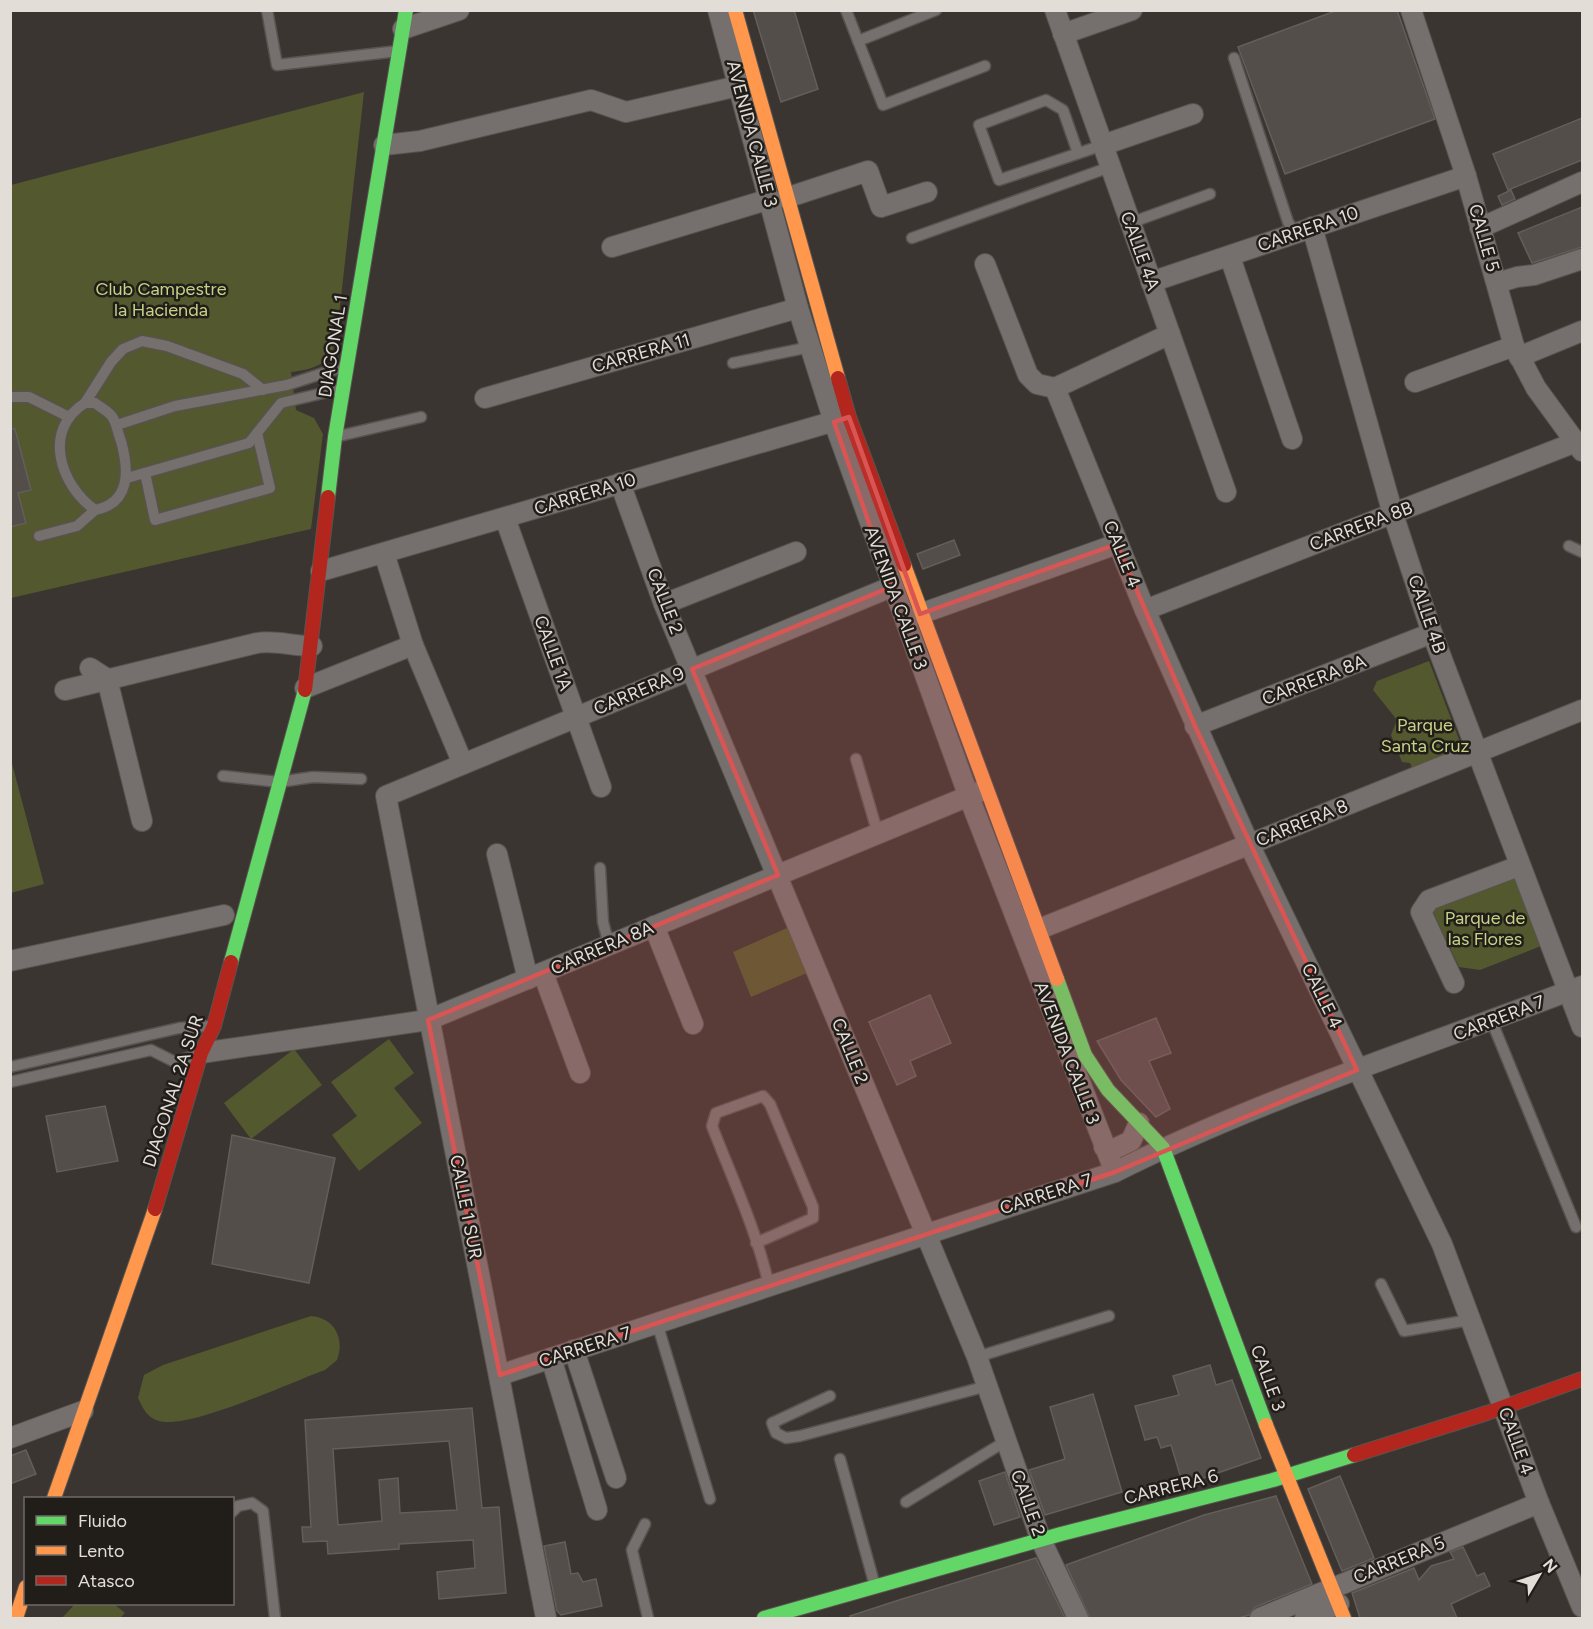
<svg xmlns="http://www.w3.org/2000/svg" width="1593" height="1629" viewBox="0 0 1593 1629" font-family="Figtree,sans-serif">
	<style>
		.green { fill: #53582e }
		.building { fill: #544e4b; stroke: #625e5a; stroke-width: 1.5; fill-rule: evenodd }
		.lines { fill: none; stroke-linecap: round; stroke-linejoin: round }
		.lane-casing { stroke: #58534f; stroke-width: 13 }
		.street-casing { stroke: #58534f; stroke-width: 22 }
		.fast-casing { stroke: #58534f; stroke-width: 16 }
		.slow-casing { stroke: #58534f; stroke-width: 16 }
		.jam-casing { stroke: #58534f; stroke-width: 16 }
		.lane { stroke: #75706d; stroke-width: 10 }
		.street { stroke: #75706d; stroke-width: 20 }
		.fast { stroke: #63d668; stroke-width: 14 }
		.slow { stroke: #ff974d; stroke-width: 14 }
		.jam { stroke: #b3261e; stroke-width: 14 }
		.marked { fill: #d95554; fill-opacity: 0.2; stroke: #d95554; stroke-width: 4.5; stroke-linejoin: round }
		.labels { text-anchor: middle; stroke-width: 5; stroke-linejoin: round; paint-order: stroke }
		.street-label { font-size: 18px; fill: #e3ddd8; stroke: #211d19 }
		.park-label { font-size: 18px; fill: #c7d287; stroke: #211d19 }
	</style>
	<rect width="100%" height="100%" fill="#3a3531"/>
	<g class="green">
		<path d="M364,92L336,342C327,366 314,369 291,372L296,410L314,418L323,434L311,529L11,598V185Z"/>
		<path d="M1429,661L1465,755L1416,777L1410,763L1402,762L1391,735L1397,720L1373,690L1377,681Z"/>
		<path d="M10,756L44,884L11,893H10Z"/>
		<path d="M1514,877L1541,946L1480,970L1459,967L1432,910Z"/>
		<path d="M787,928L807,973L751,997L733,952Z"/>
		<path d="M389,1039L414,1073L394,1088L422,1123L359,1171L332,1135L357,1116L331,1082Z"/>
		<path d="M294,1049L322,1085L251,1139L224,1103Z"/>
		<path d="M311,1316C335,1318 345,1339 337,1360L325,1370C292,1382 188,1430 159,1421C147,1418 143,1408 138,1398L144,1375L163,1365Z"/>
		<path d="M75,1604H114L125,1613L120,1618H62Z"/>
	</g>
	<g class="building">
		<path d="M753,10H794L818,89L781,102Z"/>
		<path d="M1338,10H1397L1435,119L1285,174L1238,47Z"/>
		<path d="M1582,118V160L1508,190L1493,154Z"/>
		<path d="M1511,190L1515,199L1502,205L1498,196Z"/>
		<path d="M1582,207V247L1532,263L1518,233Z"/>
		<path d="M10,429H15L31,490L18,493L26,523L10,527Z"/>
		<path d="M954,540L960,555L923,569L917,554Z"/>
		<path d="M930,995L951,1043L910,1061L916,1076L897,1085L869,1022Z"/>
		<path d="M1156,1018L1171,1053L1149,1061L1170,1109L1156,1117L1121,1080L1097,1041Z"/>
		<path d="M105,1106L118,1161L57,1172L46,1116Z"/>
		<path d="M232,1135L335,1158L309,1283L212,1264Z"/>
		<path d="M1210,1365L1216,1385L1232,1380L1261,1458L1183,1485L1171,1445L1161,1448L1157,1437L1145,1440L1135,1406L1179,1395L1173,1376Z"/>
		<path d="M1093,1394L1122,1492L1045,1515L1029,1470L1065,1459L1050,1407Z"/>
		<path d="M472,1408L482,1508L499,1507L506,1593L439,1599L437,1572L475,1568L473,1540L399,1544V1549L328,1554L327,1541L303,1542L302,1527H311L305,1420ZM449,1441L457,1510L400,1513L398,1478L379,1480L382,1521L338,1525L333,1449Z"/>
		<path d="M26,1450L36,1474L10,1484V1456Z"/>
		<path d="M1005,1472L1020,1517L994,1525L979,1481Z"/>
		<path d="M1340,1476L1374,1558L1342,1571L1308,1489Z"/>
		<path d="M1276,1496L1312,1584L1255,1607L1249,1615L1239,1618H1090L1066,1565L1204,1515Z"/>
		<path d="M565,1542L571,1574L578,1573L583,1582L596,1579L602,1606L561,1615L557,1611L544,1546Z"/>
		<path d="M1463,1547L1477,1576L1484,1573L1490,1586L1451,1604L1457,1618H1360L1352,1593L1414,1568L1419,1580L1431,1566L1454,1559L1450,1552Z"/>
		<path d="M1036,1558L1065,1618H851L850,1616L899,1600Z"/>
	</g>
	<g class="lines">
		<g class="lane-casing">
			<g id="lane">
				<path d="M267,10L277,65L398,51"/>
				<path d="M846,10L883,105L985,66"/>
				<path d="M858,41L936,10"/>
				<path d="M1234,58L1288,222L1295,232"/>
				<path d="M1078,153L1063,110L1046,100L979,125L999,180L1103,145"/>
				<path d="M1130,223L1210,194"/>
				<path d="M912,238L1110,167"/>
				<path d="M733,363L810,347"/>
				<path d="M10,397H29L69,417"/>
				<path d="M85,403H95C101,408 110,412 113,418C117,425 118,434 121,441C129,470 131,503 95,510C60,485 42,430 85,403Z"/>
				<path d="M85,403L111,362L123,349L142,341L167,346L243,374L263,390"/>
				<path d="M117,425L175,406L287,385L345,366"/>
				<path d="M339,436L421,417"/>
				<path d="M145,473L155,520L270,488L257,433"/>
				<path d="M127,478L249,443L281,403L340,389"/>
				<path d="M39,536L77,526L95,510"/>
				<path d="M1569,546L1582,552"/>
				<path d="M856,759L878,834"/>
				<path d="M223,776L279,782L313,777L361,779"/>
				<path d="M600,868L603,922L609,945"/>
				<path d="M1492,1022L1576,1227"/>
				<path d="M10,1067L179,1028L210,1026"/>
				<path d="M10,1082L151,1050L175,1062L197,1055"/>
				<path d="M756,1243L813,1218V1207L770,1104L763,1096L716,1113L712,1126C732,1178 757,1231 769,1286"/>
				<path d="M1381,1284L1404,1331L1470,1320"/>
				<path d="M657,1323L710,1499"/>
				<path d="M977,1357L1109,1316"/>
				<path d="M830,1396L772,1423L776,1433L786,1438L800,1436L987,1386"/>
				<path d="M840,1459L875,1586"/>
				<path d="M906,1502L1006,1441"/>
				<path d="M232,1512L238,1506L252,1503L263,1511L275,1618"/>
				<path d="M645,1524L632,1550L648,1618"/>
			</g>
		</g>
		<g class="street-casing">
			<g id="street">
				<path d="M718,10L798,308L834,422L969,797L1115,1172"/>
				<path d="M1055,10L1226,492"/>
				<path d="M1411,10L1466,176L1514,346L1536,388L1582,451"/>
				<path d="M403,29L459,10"/>
				<path d="M1063,34L1132,10"/>
				<path d="M384,145L420,141L591,100L626,112L738,86"/>
				<path d="M1103,145L1193,114"/>
				<path d="M786,198L868,171L881,207L927,192"/>
				<path d="M1312,227L1393,514L1432,633L1582,1027"/>
				<path d="M1480,228L1582,182"/>
				<path d="M612,247L770,199"/>
				<path d="M1230,257L1292,439"/>
				<path d="M985,264L1028,375L1037,384L1055,388"/>
				<path d="M1151,282L1466,176"/>
				<path d="M1497,283L1517,277L1534,275L1582,259"/>
				<path d="M1519,357L1582,331"/>
				<path d="M1415,382L1514,346"/>
				<path d="M1055,388L1145,610L1249,844L1442,1244L1539,1503L1582,1607"/>
				<path d="M1055,388L1170,334"/>
				<path d="M485,398L798,308"/>
				<path d="M620,483L664,604L977,1357L1041,1540L1078,1618"/>
				<path d="M505,518L601,787"/>
				<path d="M384,553L413,645L463,764"/>
				<path d="M321,571L845,418"/>
				<path d="M664,604L796,552"/>
				<path d="M1145,610L1576,442"/>
				<path d="M920,614L1117,544"/>
				<path d="M90,668L107,679L142,821"/>
				<path d="M305,688L413,645"/>
				<path d="M65,690L257,643C275,640 293,646 312,646"/>
				<path d="M1195,726L1432,633"/>
				<path d="M497,854L528,979"/>
				<path d="M654,926L693,1024"/>
				<path d="M1027,934L1582,710"/>
				<path d="M10,961L224,915"/>
				<path d="M543,973L580,1073"/>
				<path d="M1454,983L1421,912L1429,900L1519,866"/>
				<path d="M201,1053L428,1020L981,791"/>
				<path d="M1104,1147L1114,1149L1131,1141L1139,1123"/>
				<path d="M574,1350L616,1478"/>
				<path d="M551,1358L597,1510"/>
				<path d="M500,1375L1115,1172C1265,1097 1426,1046 1582,986"/>
				<path d="M10,1438L83,1411"/>
				<path d="M546,1618L386,796L891,587"/>
				<path d="M1260,1618L1539,1503"/>
				<path d="M1305,1618L1339,1604"/>
			</g>
		</g>
		<g class="fast-casing">
			<g id="fast">
				<path d="M328,497L335,437L406,10"/>
				<path d="M231,962L305,690"/>
				<path d="M1057,979L1085,1055L1108,1090L1163,1148L1266,1425"/>
				<path d="M764,1618L1061,1534L1273,1480L1354,1455"/>
			</g>
		</g>
		<g class="slow-casing">
			<g id="slow">
				<path d="M735,10L838,378"/>
				<path d="M904,565L1057,979"/>
				<path d="M1266,1425L1344,1618"/>
				<path d="M54,1498L155,1209"/>
				<path d="M16,1618L26,1587"/>
			</g>
		</g>
		<g class="jam-casing">
			<g id="jam">
				<path d="M838,378L849,417L904,565"/>
				<path d="M305,690L328,497"/>
				<path d="M155,1209L201,1053L214,1026L231,962"/>
				<path d="M1354,1455L1487,1413L1582,1379"/>
			</g>
		</g>
		<use href="#lane" class="lane"/>
		<use href="#street" class="street"/>
		<use href="#fast" class="fast"/>
		<use href="#slow" class="slow"/>
		<use href="#jam" class="jam"/>
	</g>
	<path class="marked" d="M849,417L920,614L1117,544L1195,726L1357,1070L1115,1172L500,1375L428,1020L778,875L692,669L891,587L834,422Z"/>
	<g class="labels">
		<g class="street-label">
			<text transform="translate(752 134) rotate(75)" y="6">AVENIDA CALLE 3</text>
			<text transform="translate(1308 229) rotate(-19)" y="6">CARRERA 10</text>
			<text transform="translate(1484 238) rotate(74)" y="6">CALLE 5</text>
			<text transform="translate(1140 251) rotate(70)" y="6">CALLE 4A</text>
			<text transform="translate(333 346) rotate(-81)" y="6">DIAGONAL 1</text>
			<text transform="translate(641 353) rotate(-16)" y="6">CARRERA 11</text>
			<text transform="translate(585 494) rotate(-17)" y="6">CARRERA 10</text>
			<text transform="translate(1361 526) rotate(-21)" y="6">CARRERA 8B</text>
			<text transform="translate(1122 554) rotate(68)" y="6">CALLE 4</text>
			<text transform="translate(896 598) rotate(70)" y="6">AVENIDA CALLE 3</text>
			<text transform="translate(665 601) rotate(69)" y="6">CALLE 2</text>
			<text transform="translate(1427 614) rotate(71)" y="6">CALLE 4B</text>
			<text transform="translate(553 653) rotate(70)" y="6">CALLE 1A</text>
			<text transform="translate(1314 680) rotate(-21)" y="6">CARRERA 8A</text>
			<text transform="translate(639 691) rotate(-23)" y="6">CARRERA 9</text>
			<text transform="translate(1302 823) rotate(-22)" y="6">CARRERA 8</text>
			<text transform="translate(602 948) rotate(-23)" y="6">CARRERA 8A</text>
			<text transform="translate(1322 996) rotate(64)" y="6">CALLE 4</text>
			<text transform="translate(1499 1018) rotate(-21)" y="6">CARRERA 7</text>
			<text transform="translate(850 1051) rotate(68)" y="6">CALLE 2</text>
			<text transform="translate(1067 1053) rotate(69)" y="6">AVENIDA CALLE 3</text>
			<text transform="translate(173 1091) rotate(-72)" y="6">DIAGONAL 2A SUR</text>
			<text transform="translate(1046 1194) rotate(-18)" y="6">CARRERA 7</text>
			<text transform="translate(466 1207) rotate(79)" y="6">CALLE 1 SUR</text>
			<text transform="translate(585 1347) rotate(-18)" y="6">CARRERA 7</text>
			<text transform="translate(1268 1378) rotate(70)" y="6">CALLE 3</text>
			<text transform="translate(1516 1441) rotate(70)" y="6">CALLE 4</text>
			<text transform="translate(1171 1487) rotate(-14)" y="6">CARRERA 6</text>
			<text transform="translate(1028 1503) rotate(70)" y="6">CALLE 2</text>
			<text transform="translate(1399 1560) rotate(-22)" y="6">CARRERA 5</text>
		</g>
		<g class="park-label">
			<text x="161" y="295">Club Campestre<tspan x="161" dy="21">la Hacienda</tspan></text>
			<text x="1425" y="731">Parque<tspan x="1425" dy="21">Santa Cruz</tspan></text>
			<text x="1485" y="924">Parque de<tspan x="1485" dy="21">las Flores</tspan></text>
		</g>
	</g>
	<rect width="1593" height="1629" fill="none" stroke="#e3ddd8" stroke-width="24"/>
	<rect x="24" y="1497" width="210" height="108" fill="#211d19" stroke="#6f6a65" stroke-width="1.5"/>
	<rect x="36" y="1516" width="30" height="9" fill="#63d668" stroke="#6f6a65" stroke-width="1.5"/>
	<text x="78" y="1527" font-size="18" fill="#e3ddd8">Fluido</text>
	<rect x="36" y="1546" width="30" height="9" fill="#ff974d" stroke="#6f6a65" stroke-width="1.5"/>
	<text x="78" y="1557" font-size="18" fill="#e3ddd8">Lento</text>
	<rect x="36" y="1576" width="30" height="9" fill="#b3261e" stroke="#6f6a65" stroke-width="1.5"/>
	<text x="78" y="1587" font-size="18" fill="#e3ddd8">Atasco</text>
	<g transform="translate(1539 1575) rotate(51)" stroke="#211d19" stroke-width="4.5" paint-order="stroke">
	<path d="M0-4.5L10 22L0 15L-10 22Z" fill="#e3ddd8"/>
	<text y="-9" font-size="16" font-weight="bold" text-anchor="middle" fill="#e3ddd8">N</text>
	</g>
</svg>
